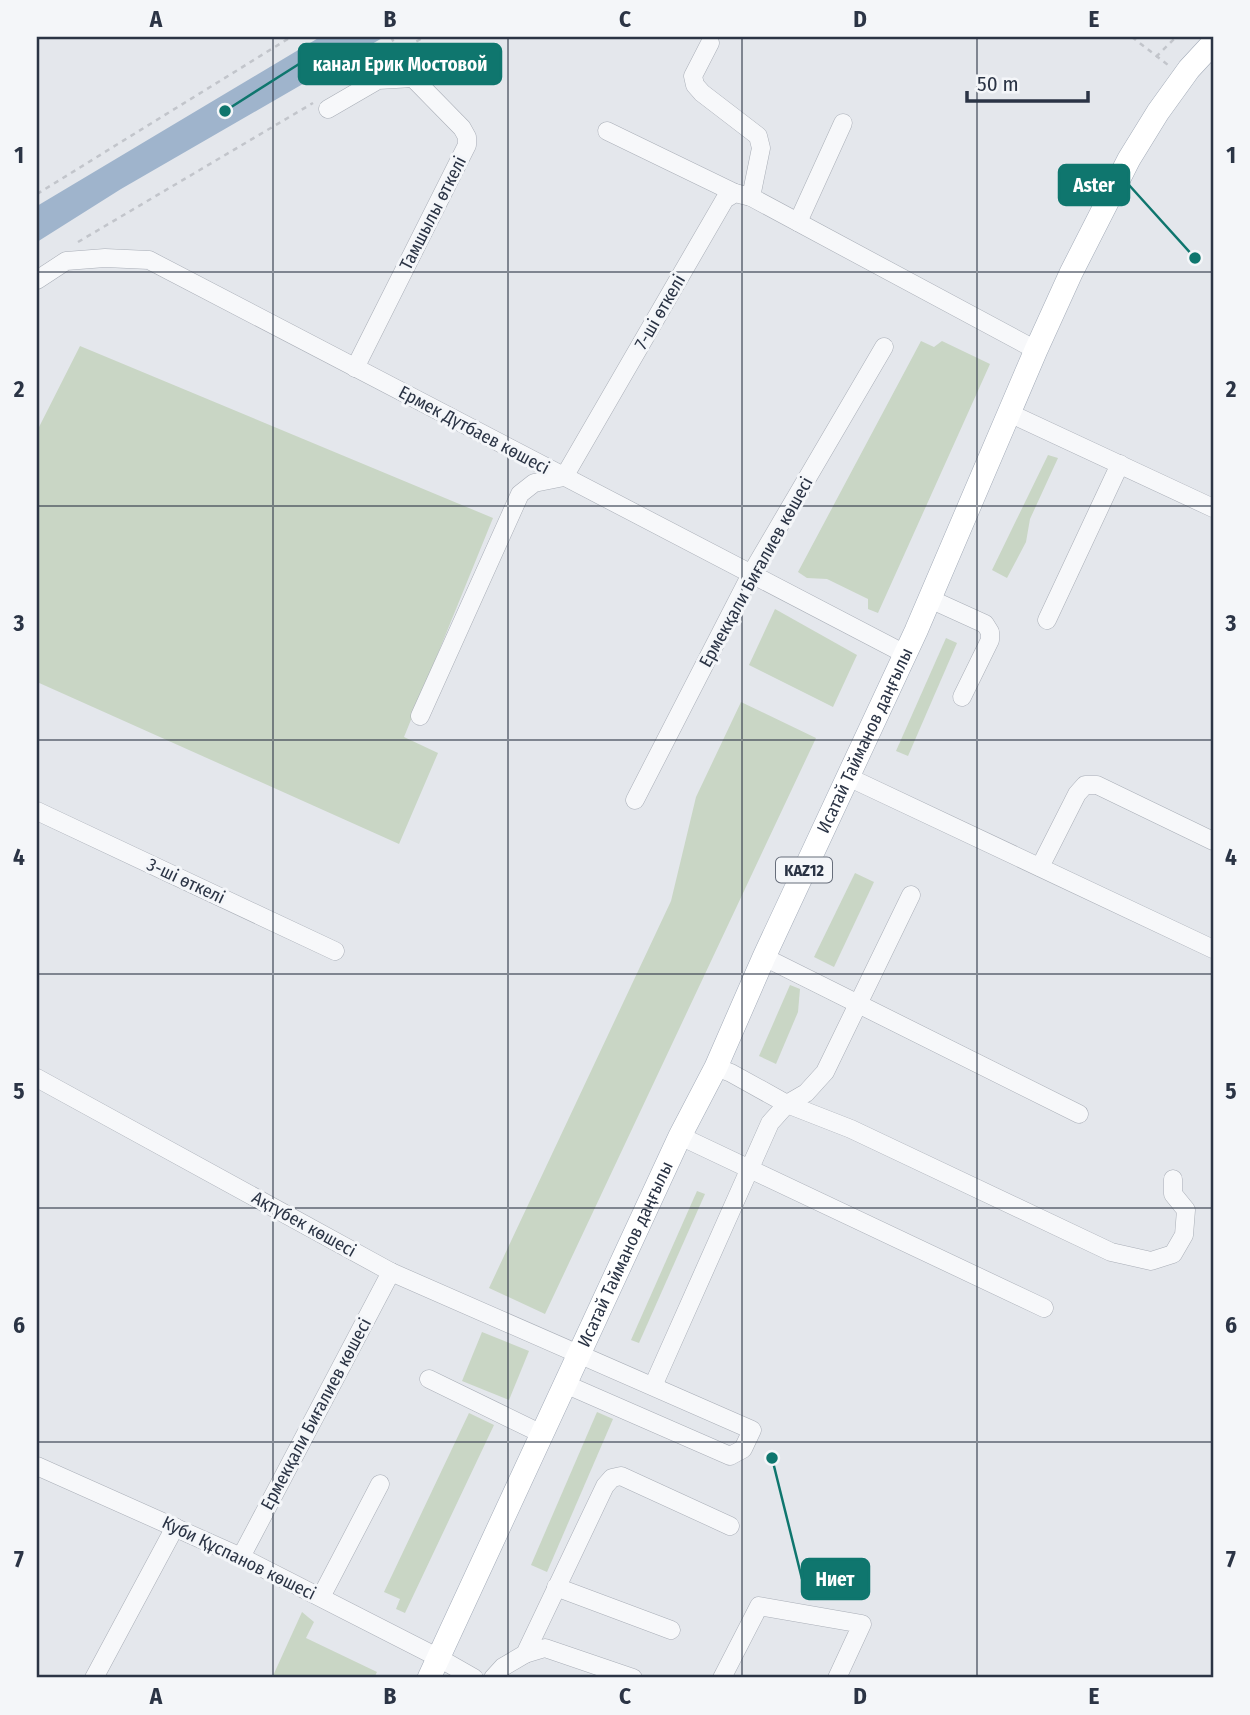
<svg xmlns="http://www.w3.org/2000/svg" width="1250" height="1715" viewBox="0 0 1250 1715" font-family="'Fira Sans Condensed',sans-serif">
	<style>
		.green { fill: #c9d6c5 }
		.water { fill: #9fb4cc }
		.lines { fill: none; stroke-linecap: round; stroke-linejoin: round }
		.minor-casing { stroke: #a9aeb7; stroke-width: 19 }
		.major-casing { stroke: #a3abb8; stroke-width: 24 }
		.path { stroke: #c2c5cb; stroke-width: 2.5; stroke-dasharray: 5 5; stroke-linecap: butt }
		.minor { stroke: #f7f8fa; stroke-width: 18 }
		.major { stroke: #fff; stroke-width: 23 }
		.grid { fill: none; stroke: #2b3445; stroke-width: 2; stroke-opacity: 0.55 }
		.labels { text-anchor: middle; stroke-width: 6; stroke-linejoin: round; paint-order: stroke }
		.shield { fill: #f4f6f9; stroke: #676e7b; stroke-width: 2 }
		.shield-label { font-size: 16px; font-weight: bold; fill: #2b3445 }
		.street-label { font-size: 18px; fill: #2b3445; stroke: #f4f6f9 }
		.leader { fill: none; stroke: #0f766e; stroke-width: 2.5 }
		.callout-dot { fill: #0f766e; stroke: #f4f6f9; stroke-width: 2.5 }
		.callout { fill: #0f766e; stroke: #0f766e; stroke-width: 2.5 }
		.callout-label { font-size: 19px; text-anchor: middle; font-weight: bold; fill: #fff }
		.neatline { fill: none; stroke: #2b3445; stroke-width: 2.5 }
		.grid-label { font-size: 23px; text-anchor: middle; font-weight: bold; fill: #2b3445 }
	</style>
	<rect width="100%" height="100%" fill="#e4e7ec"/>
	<g class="green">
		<path d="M921,341L934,347L942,341L990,364L878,613L868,609V599L827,579L807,578L798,572Z"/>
		<path d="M80,346L493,518L404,737L438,753L399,844L37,682V431Z"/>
		<path d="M1048,455L1058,458L1030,519L1026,542L1007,578L992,570Z"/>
		<path d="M775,609L857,655L833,707L749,665Z"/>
		<path d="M946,638L957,643L908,756L896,751Z"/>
		<path d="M741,702L816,738L545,1314L489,1288L671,901L696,797Z"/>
		<path d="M855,873L874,882L834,967L814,957Z"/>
		<path d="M790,985L800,989L798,1012L776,1064L759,1056Z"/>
		<path d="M697,1191L705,1194L639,1343L631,1340Z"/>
		<path d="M482,1332L529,1351L509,1400L462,1381Z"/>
		<path d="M597,1412L613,1419L547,1572L531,1565Z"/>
		<path d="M469,1413L494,1425L405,1613L396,1609L400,1599L384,1592Z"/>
		<path d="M302,1612L314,1622L306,1638L377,1672L374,1678H272Z"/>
	</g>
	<path class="water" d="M320,37H384L121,189L37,242V206Z"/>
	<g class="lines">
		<g class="minor-casing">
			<g id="minor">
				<path d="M710,43L693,76L695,85L702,93L758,136L761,148L751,197"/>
				<path d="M328,109L378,80L413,78L462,128L467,137V145L355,368"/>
				<path d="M607,131L735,193"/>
				<path d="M798,222L843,123"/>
				<path d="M37,280L66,261L105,258L149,260L905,654"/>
				<path d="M1009,413L1213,508"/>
				<path d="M930,599L985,624L990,632V640L962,697"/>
				<path d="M1047,620L1120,464"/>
				<path d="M420,716L520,494L534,483L564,477L725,199L735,193L751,197L1036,350"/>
				<path d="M848,777L1213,949"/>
				<path d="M635,800L751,574L884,347"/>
				<path d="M37,811L335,951"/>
				<path d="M1040,867L1077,794L1085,785H1097L1213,841"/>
				<path d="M764,957L1079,1114"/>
				<path d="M716,1067L731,1073L787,1104L851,1129L1111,1252L1151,1261L1173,1254L1184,1235L1186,1210L1173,1194V1179"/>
				<path d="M37,1078L391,1272L752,1430L743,1449L730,1456L565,1384"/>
				<path d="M680,1136L1044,1308"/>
				<path d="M429,1379L542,1434"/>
				<path d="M653,1386L770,1123L787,1104L806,1093L825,1072L911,895"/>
				<path d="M37,1466L241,1557L439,1658L474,1678"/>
				<path d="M241,1557L391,1272"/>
				<path d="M556,1587L671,1630"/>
				<path d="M321,1597L380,1484"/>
				<path d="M525,1654L545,1648L633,1678"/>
				<path d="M94,1678L175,1527"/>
				<path d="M493,1678L503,1667L525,1654L605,1486L612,1478L621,1476L730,1526"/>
				<path d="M722,1678L759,1606L862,1624L837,1678"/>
			</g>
		</g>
		<g class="major-casing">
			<g id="major">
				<path id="s1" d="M429,1678L680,1136L716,1067L764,957L916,631L1036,350L1071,273L1129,159L1158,112L1189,69L1213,43"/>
			</g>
		</g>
		<g class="path">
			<path d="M391,37L405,63"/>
			<path d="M1132,37L1168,65"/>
			<path d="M1156,57L1176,37"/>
			<path d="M382,62L424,37"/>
			<path d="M37,194L291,37"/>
			<path d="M78,242L313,103"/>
		</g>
		<use href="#minor" class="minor"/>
		<use href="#major" class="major"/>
	</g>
	<path class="grid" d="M273,37V1678M508,37V1678M742,37V1678M977,37V1678M37,272H1213M37,506H1213M37,740H1213M37,974H1213M37,1208H1213M37,1442H1213"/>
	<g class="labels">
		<rect class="shield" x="776" y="857.5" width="56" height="25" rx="5"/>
		<g class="shield-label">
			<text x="804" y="876">KAZ12</text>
		</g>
		<g class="street-label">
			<text transform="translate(433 213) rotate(-63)" y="6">Тамшылы өткелі</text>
			<text transform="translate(660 312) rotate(-60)" y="6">7-шi өткелi</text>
			<text transform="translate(474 430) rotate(28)" y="6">Ермек Дүтбаев көшесi</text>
			<text transform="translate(756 572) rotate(-61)" y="6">Ермекқали Биғалиев көшесі</text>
			<text dy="6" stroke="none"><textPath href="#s1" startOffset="1034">Исатай Тайманов даңғылы</textPath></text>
			<text transform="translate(186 881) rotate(25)" y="6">3-шi өткелi</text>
			<text transform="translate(304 1224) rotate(29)" y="6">Ақтүбек көшесi</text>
			<text dy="6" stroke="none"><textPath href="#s1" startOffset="467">Исатай Тайманов даңғылы</textPath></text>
			<text transform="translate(316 1414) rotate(-62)" y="6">Ермекқали Биғалиев көшесі</text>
			<text transform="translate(239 1558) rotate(26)" y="6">Куби Құспанов көшесi</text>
		</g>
	</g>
	<path class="leader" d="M225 111L299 64M1195 258L1129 185M772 1458L802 1579"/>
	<g class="callout-dot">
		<circle cx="225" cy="111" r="7"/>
		<circle cx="1195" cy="258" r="7"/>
		<circle cx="772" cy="1458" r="7"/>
	</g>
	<g class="callout">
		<rect x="299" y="44" width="202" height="40" rx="7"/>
		<rect x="1059" y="165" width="70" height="40" rx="7"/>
		<rect x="802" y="1559" width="67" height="40" rx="7"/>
	</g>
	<g class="callout-label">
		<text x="400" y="71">канал Ерик Мостовой</text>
		<text x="1094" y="192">Aster</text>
		<text x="835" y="1586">Ниет</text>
	</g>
	<rect width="1250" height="1715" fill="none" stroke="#f4f6f9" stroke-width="77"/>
	<path d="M967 91v10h121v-10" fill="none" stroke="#2b3445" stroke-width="3.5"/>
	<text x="977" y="91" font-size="21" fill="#2b3445" stroke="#f4f6f9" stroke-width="5" paint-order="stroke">50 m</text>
	<rect x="38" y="38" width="1174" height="1638" class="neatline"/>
	<g class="grid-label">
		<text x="156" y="27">A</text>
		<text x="390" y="27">B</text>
		<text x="625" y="27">C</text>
		<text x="860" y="27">D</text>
		<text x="1094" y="27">E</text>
		<text x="19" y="163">1</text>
		<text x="1231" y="163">1</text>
		<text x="19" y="397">2</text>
		<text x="1231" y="397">2</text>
		<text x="19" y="631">3</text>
		<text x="1231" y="631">3</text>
		<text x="19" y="865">4</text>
		<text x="1231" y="865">4</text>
		<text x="19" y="1099">5</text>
		<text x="1231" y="1099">5</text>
		<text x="19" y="1333">6</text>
		<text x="1231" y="1333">6</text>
		<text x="19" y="1567">7</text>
		<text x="1231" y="1567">7</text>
		<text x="156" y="1704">A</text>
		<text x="390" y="1704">B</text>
		<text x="625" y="1704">C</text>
		<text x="860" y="1704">D</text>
		<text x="1094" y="1704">E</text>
	</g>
</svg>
